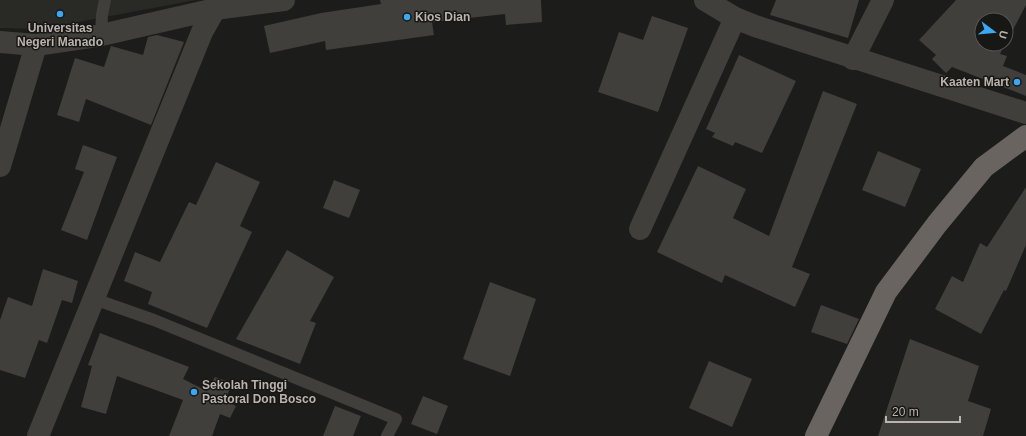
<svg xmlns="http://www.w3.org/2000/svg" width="1026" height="436" viewBox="0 0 1026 436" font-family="Helvetica,sans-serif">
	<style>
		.built { fill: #292926 }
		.building { fill: #413f3c }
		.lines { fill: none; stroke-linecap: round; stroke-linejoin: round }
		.service { stroke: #413f3b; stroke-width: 12 }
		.minor { stroke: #413f3b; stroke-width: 22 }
		.trunk { stroke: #69645f; stroke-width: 22 }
		.poi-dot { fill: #3ba8f3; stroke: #171715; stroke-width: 1.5 }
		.labels { text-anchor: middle; stroke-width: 3; stroke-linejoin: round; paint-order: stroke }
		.poi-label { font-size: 12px; font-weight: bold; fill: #bcb3ad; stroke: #171715; text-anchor: start }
	</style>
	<rect width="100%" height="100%" fill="#1c1c1a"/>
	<path class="built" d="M0,0H196L41,29L0,28Z"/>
	<g class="building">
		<path d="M380,0H541L542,22L506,25L505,14L432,22L434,35L326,50L325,41L270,53L264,26L321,13L381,4Z"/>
		<path d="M776,0H859L848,38L770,15Z"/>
		<path d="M956,0H1026V5L1006,43V20H982V44H1005L1000,54L1007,56L1003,66L1026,75V96L952,67L946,73L932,59L936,55L919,40Z"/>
		<path d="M652,16L688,28L658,112L598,92L619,32L643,40Z"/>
		<path d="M157,35L184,42L151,125L86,99L79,122L57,115L75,58L104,67L111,46L143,55L148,37Z"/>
		<path d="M739,55L796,81L762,153L735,142L733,146L712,137L715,133L706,129Z"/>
		<path d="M823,91L857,104L792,267L810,274L795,307L725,275L722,283L657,252L698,166L746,189L733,218L769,236Z"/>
		<path d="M83,145L117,157L87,240L61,230L84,172L75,169Z"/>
		<path d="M878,151L921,169L905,207L862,190Z"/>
		<path d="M216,162L260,182L240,226L252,232L207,328L148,304L152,292L124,281L135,252L160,262L189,202L196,205Z"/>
		<path d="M334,180L360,190L349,218L323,208Z"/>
		<path d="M1026,187V245L1006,291L1004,290L981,334L935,309L952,276L963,282L980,243L987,247Z"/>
		<path d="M287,250L334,277L310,321L316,323L300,364L236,339Z"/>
		<path d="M43,269L78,281L72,303L62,300L47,343L39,340L25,378L0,370V320L8,297L32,306Z"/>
		<path d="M490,282L536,299L510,376L463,359Z"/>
		<path d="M821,305L859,319L847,344L811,332Z"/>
		<path d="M100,333L189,367L183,379L207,391L215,377L232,383L225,401L236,406L230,418L220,414L212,436H169L183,400L117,376L106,414L81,407L92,366L88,365Z"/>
		<path d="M910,339L979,366L968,401L991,409L983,436H878Z"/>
		<path d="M709,361L752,379L732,427L689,408Z"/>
		<path d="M423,396L448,406L437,434L411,424Z"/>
		<path d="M335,406L361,416L353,436H323Z"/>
	</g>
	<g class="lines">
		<g class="service">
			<path d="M101,35L102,15L105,0"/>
			<path d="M94,299L154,320L396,419L387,436"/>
		</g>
		<g class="minor">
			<path d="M705,0L735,18L755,26L1026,113"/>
			<path d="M0,42L36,45L97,36L215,9L284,0"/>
			<path d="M853,59L883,0"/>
			<path d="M0,166L36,45"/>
			<path d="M640,229L735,18"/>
			<path d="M38,436L202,32L215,9"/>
		</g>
		<path class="trunk" d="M816,436L886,292L937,224L984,167L1026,136"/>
	</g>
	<g class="poi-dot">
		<circle cx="60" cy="14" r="4"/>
		<circle cx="407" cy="17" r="4"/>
		<circle cx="1017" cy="82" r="4"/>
		<circle cx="194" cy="392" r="4"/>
	</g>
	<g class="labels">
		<g class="poi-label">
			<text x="415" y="21">Kios Dian</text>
			<text x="60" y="32" text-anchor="middle">Universitas<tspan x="60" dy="14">Negeri Manado</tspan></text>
			<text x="1009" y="86" text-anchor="end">Kaaten Mart</text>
			<text x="202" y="389">Sekolah Tinggi<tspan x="202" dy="14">Pastoral Don Bosco</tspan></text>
		</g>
	</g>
	<g transform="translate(994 32) rotate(106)"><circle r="19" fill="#171715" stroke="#595552"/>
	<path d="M0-3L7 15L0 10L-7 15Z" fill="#3ba8f3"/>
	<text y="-6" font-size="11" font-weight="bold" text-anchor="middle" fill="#bcb3ad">U</text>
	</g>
	<path d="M886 416v6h74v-6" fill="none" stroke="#bcb3ad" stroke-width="2"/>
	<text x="892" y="416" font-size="12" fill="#bcb3ad" stroke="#171715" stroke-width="3" paint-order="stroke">20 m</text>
</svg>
